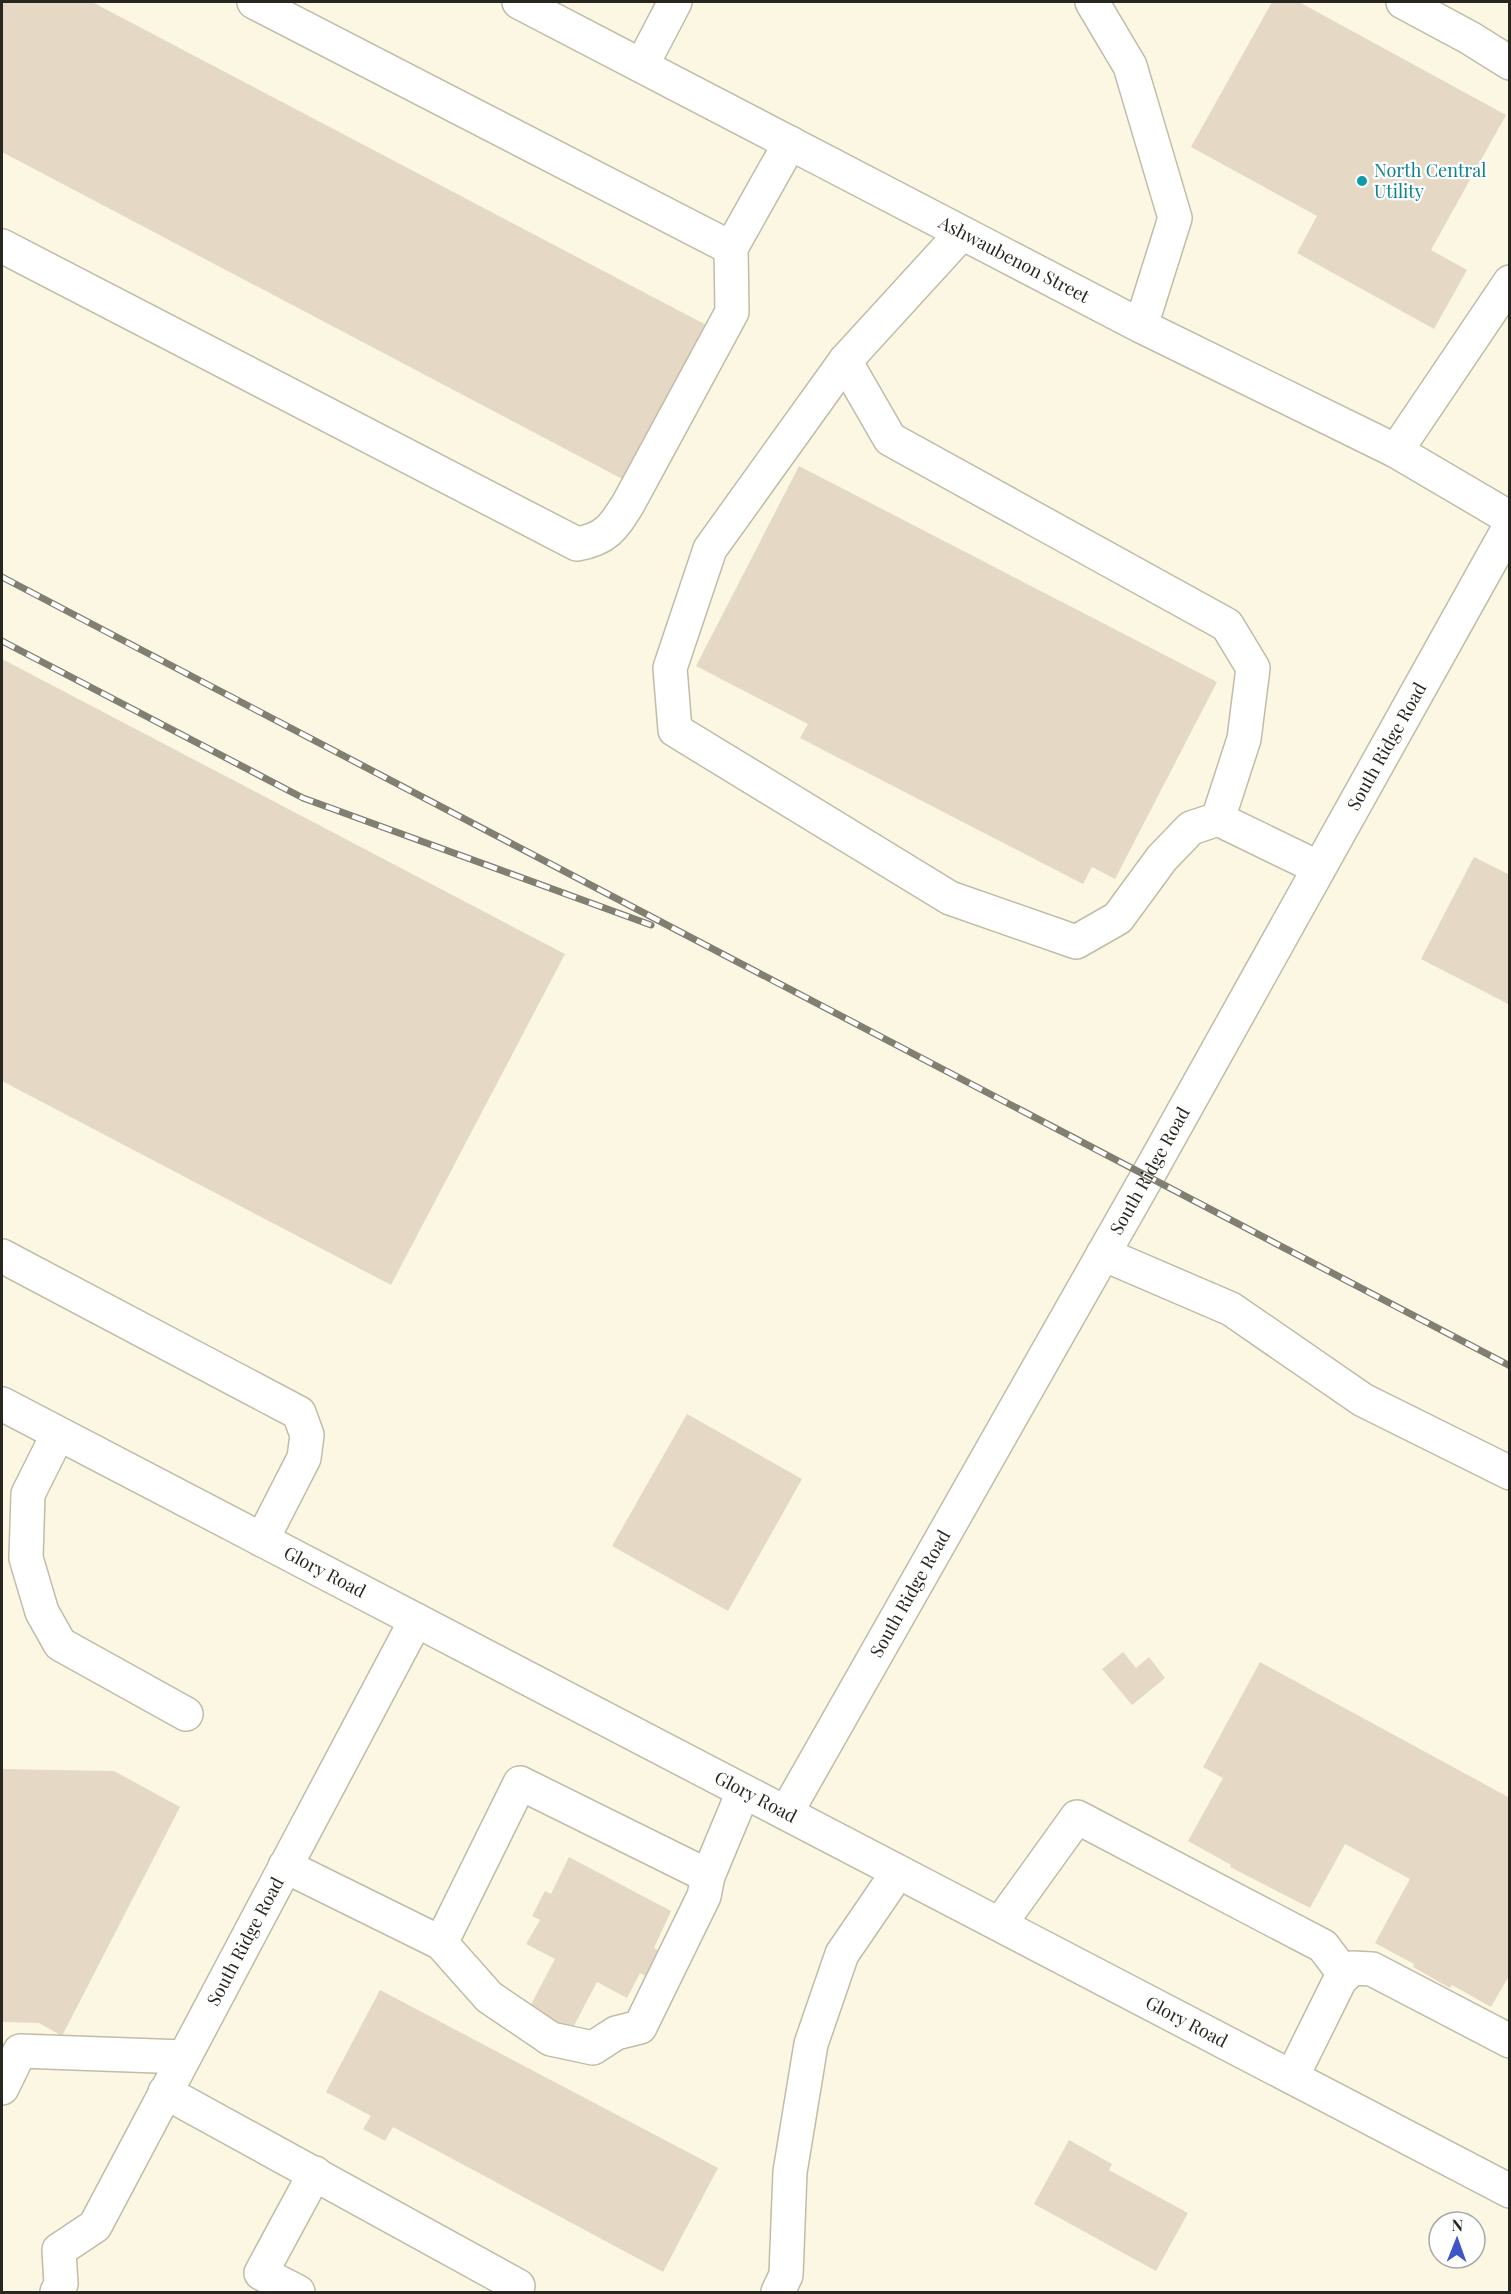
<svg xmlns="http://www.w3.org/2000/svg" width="1511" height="2294" viewBox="0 0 1511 2294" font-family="'Playfair Display',serif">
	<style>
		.building { fill: #e5d9c6 }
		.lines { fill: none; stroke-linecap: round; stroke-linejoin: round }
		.minor-casing { stroke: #c0bca8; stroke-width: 36 }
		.minor { stroke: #fff; stroke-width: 33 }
		.rail-casing { stroke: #817f71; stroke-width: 7 }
		.rail { stroke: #fff; stroke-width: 4.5; stroke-dasharray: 14; stroke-linecap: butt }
		.culture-dot { fill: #0f9aa8; stroke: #fff; stroke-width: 2 }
		.labels { text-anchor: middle; stroke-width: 4.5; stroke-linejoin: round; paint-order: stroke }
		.culture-label { font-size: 18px; fill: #0d838f; stroke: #fff; text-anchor: start }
		.street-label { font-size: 18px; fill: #28271f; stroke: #fff }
	</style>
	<rect width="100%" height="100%" fill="#fbf7e2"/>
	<g class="building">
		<path d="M2,2H92L710,327L628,482L2,152Z"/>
		<path d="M1272,2H1299L1506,115L1431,250L1467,270L1434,329L1297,253L1317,216L1191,147Z"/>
		<path d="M799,466L1217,682L1115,879L1092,867L1083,884L800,738L808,724L696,666Z"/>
		<path d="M2,659L565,954L391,1285L2,1081Z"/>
		<path d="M1474,857L1510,875V1005L1421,959Z"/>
		<path d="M687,1414L802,1479L728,1611L612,1546Z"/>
		<path d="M1123,1652L1136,1668L1149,1657L1165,1678L1132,1705L1102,1669Z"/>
		<path d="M1260,1662L1510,1798V1974L1491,2007L1452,1985L1450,1988L1413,1967L1414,1964L1375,1943L1410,1879L1345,1844L1310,1908L1230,1867L1231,1865L1188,1841L1223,1778L1203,1767Z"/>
		<path d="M2,1769L114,1771L180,1807L62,2036L39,2023L2,2022Z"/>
		<path d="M569,1857L671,1911L654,1948L663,1953L649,1978L640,1973L627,1998L597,1982L569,2035L527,2012L555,1959L526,1944L540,1920L532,1916L545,1891L551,1894Z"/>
		<path d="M380,1990L718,2168L663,2272L393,2127L385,2141L363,2129L371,2116L326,2092Z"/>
		<path d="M1069,2140L1112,2164L1109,2170L1188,2213L1156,2271L1034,2204Z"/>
	</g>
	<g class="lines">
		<g class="minor-casing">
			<g id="minor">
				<path d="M254,2L731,248L790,143"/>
				<path id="s1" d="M519,2L1141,326L1396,451L1510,518"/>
				<path d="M1092,2L1130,66L1175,218L1141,326"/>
				<path d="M1403,2L1470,38L1510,63"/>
				<path d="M642,65L675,2"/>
				<path d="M962,233L845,361L710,549L670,668L675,730L950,898L1076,942L1118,918L1162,858L1191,828L1218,819L1319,868"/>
				<path d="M2,246L577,544C606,539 613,528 628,504L732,312L731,248"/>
				<path d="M845,361L890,439L1227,625L1253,668L1244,739L1218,819"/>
				<path d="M1396,451L1510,282"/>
				<path d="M1103,1254L1231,1309L1363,1400L1510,1473"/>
				<path d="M2,1256L299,1413L307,1435L304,1458L262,1540"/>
				<path id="s2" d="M2,1404L1510,2191"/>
				<path d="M58,1434L28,1494L26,1558L42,1612L60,1644L186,1714"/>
				<path id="s3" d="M786,1813L1147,1177L1510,526"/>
				<path d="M285,1866L441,1943L489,1997L551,2039L593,2048L616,2033L640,2027L704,1896L708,1876L743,1792"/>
				<path d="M1000,1924L1077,1817L1323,1946L1345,1975"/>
				<path d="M441,1943L520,1783L708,1876"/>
				<path d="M1292,2077L1340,1980L1352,1968L1372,1969L1510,2041"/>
				<path d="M2,2088L20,2051L184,2057"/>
				<path d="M165,2092L518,2286L514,2292"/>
				<path id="s4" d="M57,2292L61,2284L59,2250L95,2226L416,1620"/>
				<path d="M298,2292L261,2273L315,2173"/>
				<path d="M778,2292L786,2275L790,2172L811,2044L842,1954L898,1872"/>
			</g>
		</g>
		<use href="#minor" class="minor"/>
		<g class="rail-casing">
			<g id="rail">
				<path d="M2,577L1510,1366"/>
				<path d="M2,641L303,798L651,925"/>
			</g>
		</g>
		<use href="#rail" class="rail"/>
	</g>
	<circle class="culture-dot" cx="1362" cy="181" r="6"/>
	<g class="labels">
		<g class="culture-label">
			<text x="1374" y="177">North Central<tspan x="1374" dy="21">Utility</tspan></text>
		</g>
		<g class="street-label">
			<text dy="6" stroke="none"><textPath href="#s1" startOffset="558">Ashwaubenon Street</textPath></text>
			<text dy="6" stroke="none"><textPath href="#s3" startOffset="1224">South Ridge Road</textPath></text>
			<text dy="6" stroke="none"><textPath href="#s3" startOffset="738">South Ridge Road</textPath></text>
			<text dy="6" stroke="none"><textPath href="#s2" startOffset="364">Glory Road</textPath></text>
			<text dy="6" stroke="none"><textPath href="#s3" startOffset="252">South Ridge Road</textPath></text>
			<text dy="6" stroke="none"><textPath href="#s2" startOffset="850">Glory Road</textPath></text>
			<text dy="6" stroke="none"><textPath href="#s4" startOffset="408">South Ridge Road</textPath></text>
			<text dy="6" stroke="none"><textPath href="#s2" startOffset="1336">Glory Road</textPath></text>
		</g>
	</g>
	<rect width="1511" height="2294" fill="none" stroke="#28271f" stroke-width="6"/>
	<g transform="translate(1457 2240) rotate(1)"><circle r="28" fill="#ffffff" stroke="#a9a9a5" stroke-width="1.5"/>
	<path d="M0-4.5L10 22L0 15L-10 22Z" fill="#3c55c8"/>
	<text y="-9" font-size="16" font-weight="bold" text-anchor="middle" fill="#28271f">N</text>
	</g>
</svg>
